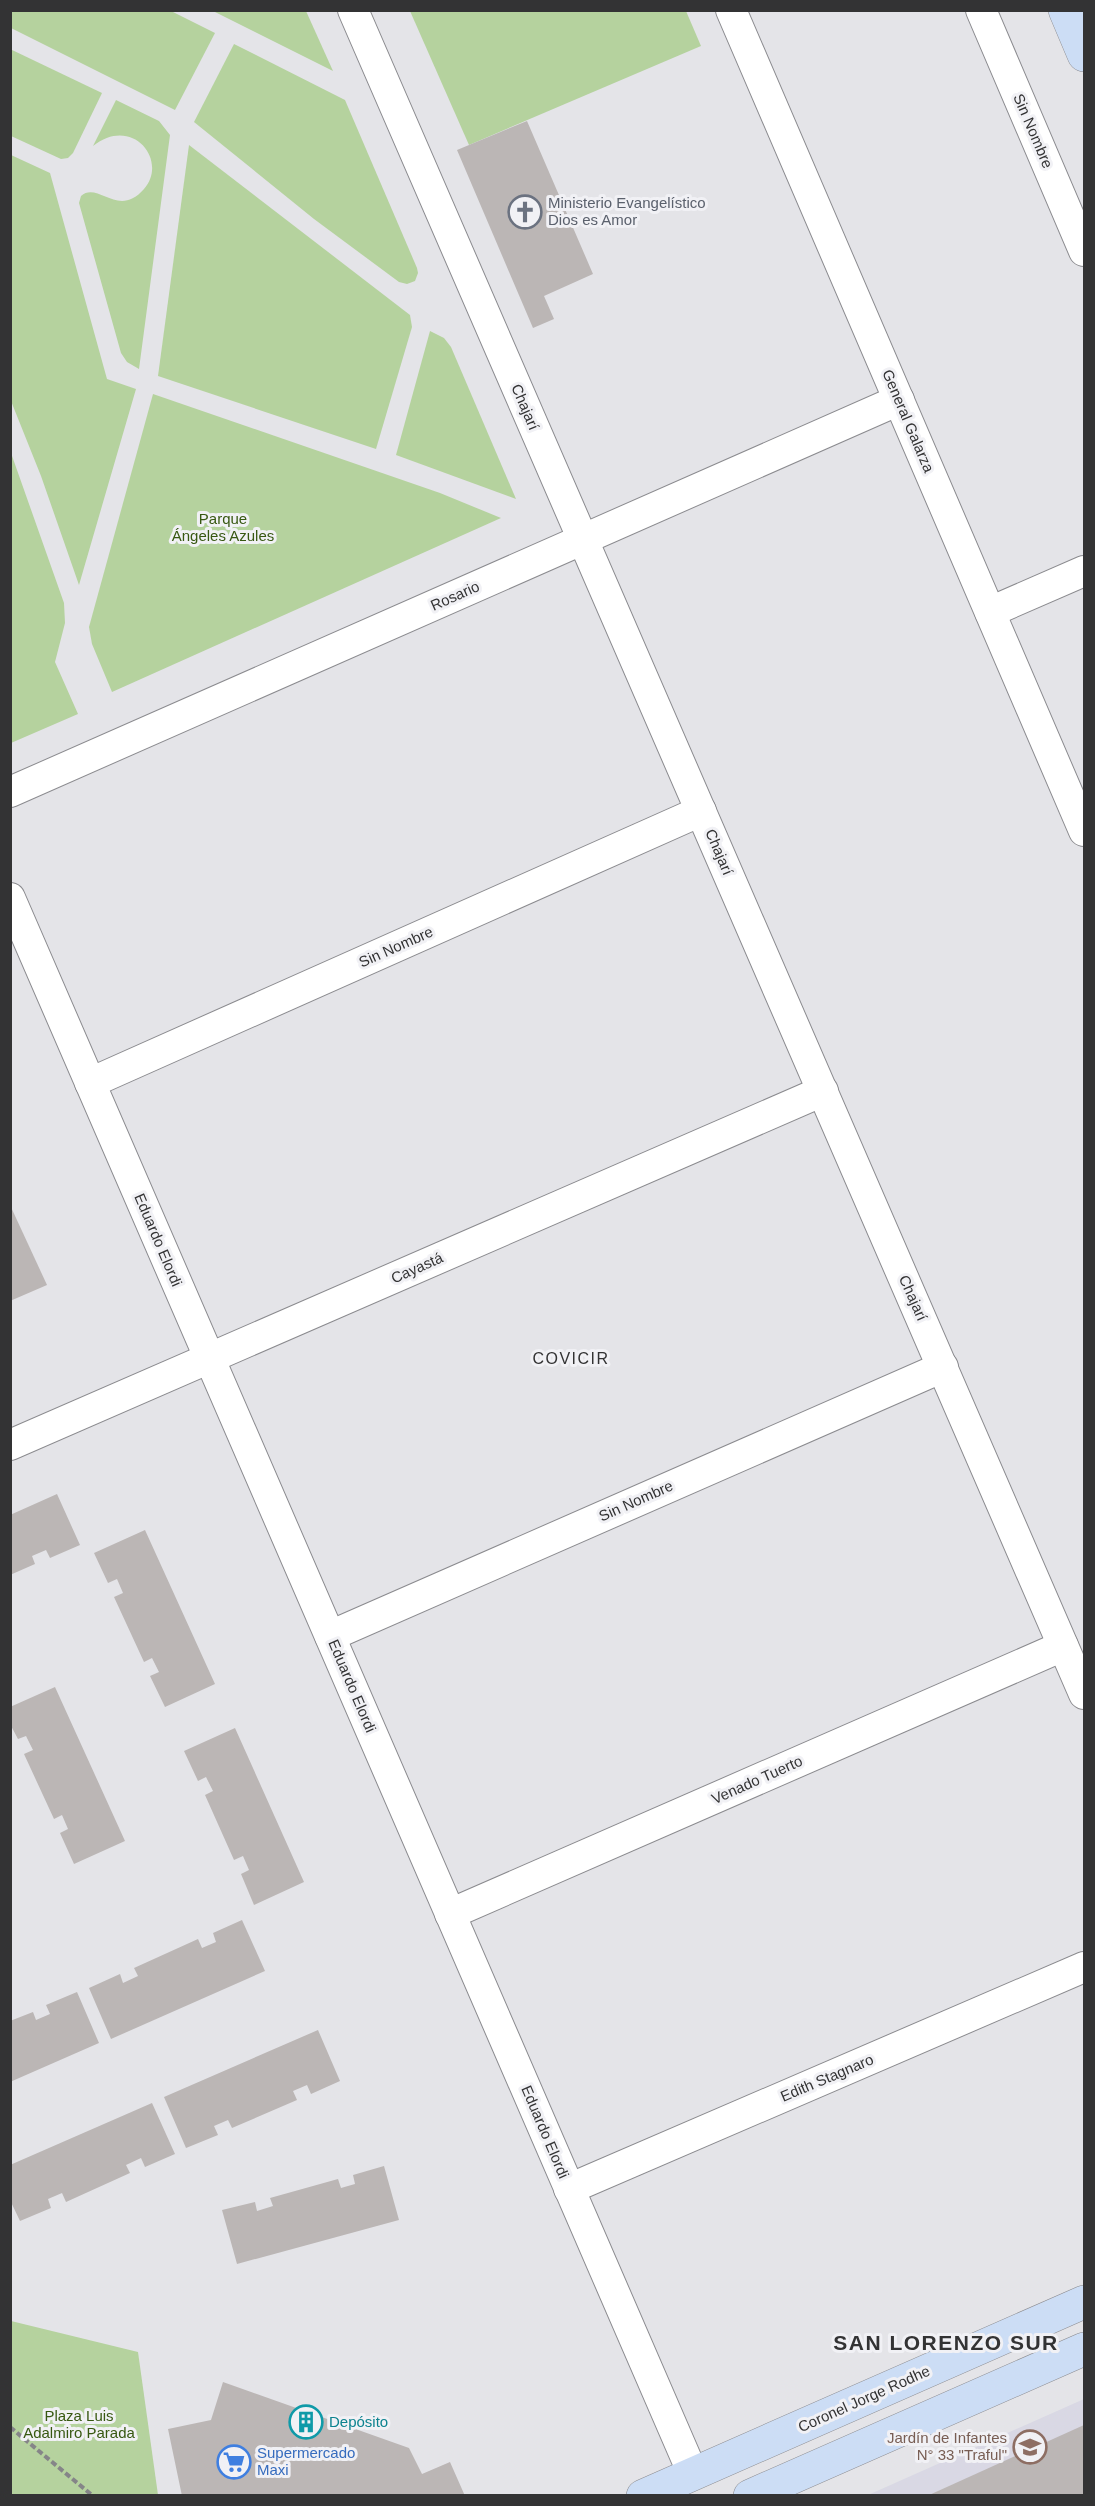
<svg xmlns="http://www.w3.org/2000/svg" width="1095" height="2506" viewBox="0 0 1095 2506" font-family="Arial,sans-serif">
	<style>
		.built { fill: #d9d8e4 }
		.green { fill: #b5d29e }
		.building { fill: #bbb6b5 }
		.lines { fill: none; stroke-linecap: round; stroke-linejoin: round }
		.street-casing { stroke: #8b8b8f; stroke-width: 32 }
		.secondary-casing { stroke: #8b8b8f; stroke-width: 34 }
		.path { stroke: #858588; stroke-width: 4; stroke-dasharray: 6 3; stroke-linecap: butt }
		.street { stroke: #fff; stroke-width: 30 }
		.secondary { stroke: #ccddf5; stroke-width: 33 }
		.labels { text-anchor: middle; stroke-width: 6; stroke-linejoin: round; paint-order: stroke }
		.street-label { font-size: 15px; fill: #333334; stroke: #f1f1f5 }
		.worship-label { font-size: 15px; fill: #5b616d; stroke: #f1f1f5; text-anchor: start }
		.park-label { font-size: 15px; fill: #375811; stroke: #f1f1f5 }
		.culture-label { font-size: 15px; fill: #0d838f; stroke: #f1f1f5; text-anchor: start }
		.education-label { font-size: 15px; fill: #785e54; stroke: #f1f1f5; text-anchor: end }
		.shop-label { font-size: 15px; fill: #366cbe; stroke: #f1f1f5; text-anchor: start }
		.neighbourhood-label { font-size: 16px; letter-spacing: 1.5px; fill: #333334; stroke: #f1f1f5 }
		.district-label { font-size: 21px; font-weight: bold; letter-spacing: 1.5px; fill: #333334; stroke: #f1f1f5 }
	</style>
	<rect width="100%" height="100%" fill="#e4e4e8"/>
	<path class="built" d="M1084,2399V2495H868Z"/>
	<g class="green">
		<path d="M10,11H171L215,33L175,110L11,28Z"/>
		<path d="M213,11H306L333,71Z"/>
		<path d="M410,11H686L701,46L469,145Z"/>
		<path d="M234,44L345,100L417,268L418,273L415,281L407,284L399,282L314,219L194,122Z"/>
		<path d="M10,49L102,93L73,153L68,158L61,159L11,136Z"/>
		<path d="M116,100L159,121L170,135L139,369L127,362L121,353L79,203L81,196C98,181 118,219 144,189C169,160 132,115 93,146Z"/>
		<path d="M189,145L410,315L412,327L376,449L158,376Z"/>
		<path d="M11,155L50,173L107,379L136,389L79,585L41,476L11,401Z"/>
		<path d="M430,331L444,338L451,347L516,499L396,455Z"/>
		<path d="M153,394L440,493L501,518L112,692L92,644L89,627Z"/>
		<path d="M11,453L64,603L65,623L55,662L78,714L11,743Z"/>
		<path d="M11,2321L138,2352L158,2495H11Z"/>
	</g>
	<g class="building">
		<path d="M527,121L593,274L544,296L554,319L533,328L457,150Z"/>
		<path d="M10,1205L47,1285L10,1301Z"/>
		<path d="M57,1494L80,1545L50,1558L46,1550L32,1556L35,1564L10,1575V1515Z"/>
		<path d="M145,1530L215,1684L165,1707L150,1676L159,1672L152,1658L144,1662L114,1597L123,1593L117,1579L108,1583L94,1553Z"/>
		<path d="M55,1687L125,1841L74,1864L60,1833L68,1829L62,1815L54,1819L24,1754L33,1750L26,1736L18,1739L10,1724V1707Z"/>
		<path d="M235,1728L304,1882L254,1905L241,1874L249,1870L243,1856L234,1860L205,1795L213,1791L206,1777L198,1781L184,1751Z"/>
		<path d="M242,1920L265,1971L111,2039L89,1988L120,1974L123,1983L138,1976L134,1968L198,1939L202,1948L216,1942L213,1933Z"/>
		<path d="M77,1992L99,2043L10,2082V2021L33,2012L36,2020L50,2014L46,2005Z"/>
		<path d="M318,2030L340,2081L311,2094L307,2085L293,2091L297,2100L232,2128L228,2120L214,2126L218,2135L186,2148L164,2097Z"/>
		<path d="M152,2103L175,2154L145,2167L141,2158L126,2165L130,2173L66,2202L62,2193L48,2199L51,2208L20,2221L10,2200V2165Z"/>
		<path d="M384,2166L399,2220L237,2264L222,2210L255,2202L257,2211L273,2206L270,2198L338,2179L341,2188L355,2184L353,2175Z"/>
		<path d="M223,2382L409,2448L422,2474L450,2462L465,2496H182L168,2429L211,2420Z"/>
		<path d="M1084,2425V2496H927Z"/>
	</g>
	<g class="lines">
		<g class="street-casing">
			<g id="street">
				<path d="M353,10L1084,1694"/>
				<path d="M731,10L1084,831"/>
				<path d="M981,10L1084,251"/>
				<path d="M990,612L1084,571"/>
				<path d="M10,792L899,400"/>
				<path d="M10,898L693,2474"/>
				<path d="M90,1083L701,811"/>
				<path d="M10,1445L823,1091"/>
				<path d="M330,1636L943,1367"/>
				<path d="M450,1914L1063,1646"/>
				<path d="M569,2189L1084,1967"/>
			</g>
		</g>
		<g class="secondary-casing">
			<g id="secondary">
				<path d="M1065,10L1084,55"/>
				<path d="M643,2496L1084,2302"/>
				<path d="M750,2496L1084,2349"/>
			</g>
		</g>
		<path class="path" d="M10,2427L93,2496"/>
		<use href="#street" class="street"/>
		<use href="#secondary" class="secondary"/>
	</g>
	<defs>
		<g id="church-ring" transform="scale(1.725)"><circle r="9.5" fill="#f1f1f5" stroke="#6b7280" stroke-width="1.5"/><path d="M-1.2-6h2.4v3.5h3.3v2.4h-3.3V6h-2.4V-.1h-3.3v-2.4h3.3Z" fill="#6b7280"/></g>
		<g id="building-ring" transform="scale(1.725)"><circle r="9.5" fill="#f1f1f5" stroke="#0f9aa8" stroke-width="1.5"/><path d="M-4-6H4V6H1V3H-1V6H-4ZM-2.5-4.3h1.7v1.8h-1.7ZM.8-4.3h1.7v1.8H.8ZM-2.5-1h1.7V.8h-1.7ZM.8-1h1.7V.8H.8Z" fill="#0f9aa8"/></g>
		<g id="school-ring" transform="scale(1.725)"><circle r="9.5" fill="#f1f1f5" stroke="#8d6e63" stroke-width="1.5"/><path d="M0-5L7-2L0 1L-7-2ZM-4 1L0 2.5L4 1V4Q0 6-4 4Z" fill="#8d6e63"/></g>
		<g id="supermarket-ring" transform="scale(1.725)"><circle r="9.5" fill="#f1f1f5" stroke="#3f7fe0" stroke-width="1.5"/><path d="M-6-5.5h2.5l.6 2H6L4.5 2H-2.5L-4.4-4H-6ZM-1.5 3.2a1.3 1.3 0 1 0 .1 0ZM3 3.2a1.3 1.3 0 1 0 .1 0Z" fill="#3f7fe0"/></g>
	</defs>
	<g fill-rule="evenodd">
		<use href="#church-ring" x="525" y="212"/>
		<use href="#building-ring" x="306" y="2422"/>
		<use href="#school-ring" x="1030" y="2447"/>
		<use href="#supermarket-ring" x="234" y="2462"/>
	</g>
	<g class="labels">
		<g class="street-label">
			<text transform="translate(1033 131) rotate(67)" y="5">Sin Nombre</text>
			<text transform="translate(525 407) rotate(67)" y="5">Chajarí</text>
			<text transform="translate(908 421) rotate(67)" y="5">General Galarza</text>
			<text transform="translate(455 596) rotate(-24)" y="5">Rosario</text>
			<text transform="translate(719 852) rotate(67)" y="5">Chajarí</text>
			<text transform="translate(396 947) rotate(-24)" y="5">Sin Nombre</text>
			<text transform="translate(158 1240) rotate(67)" y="5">Eduardo Elordi</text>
			<text transform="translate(417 1268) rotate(-24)" y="5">Cayastá</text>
			<text transform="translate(913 1298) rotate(66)" y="5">Chajarí</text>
			<text transform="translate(636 1501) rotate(-24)" y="5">Sin Nombre</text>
			<text transform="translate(352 1686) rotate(67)" y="5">Eduardo Elordi</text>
			<text transform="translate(757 1780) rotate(-24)" y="5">Venado Tuerto</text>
			<text transform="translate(827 2078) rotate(-23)" y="5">Edith Stagnaro</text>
			<text transform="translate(545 2132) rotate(67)" y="5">Eduardo Elordi</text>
			<text transform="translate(864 2399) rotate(-24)" y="5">Coronel Jorge Rodhe</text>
		</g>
		<g class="worship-label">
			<text x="548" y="208">Ministerio Evangelístico<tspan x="548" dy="17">Dios es Amor</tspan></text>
		</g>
		<g class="park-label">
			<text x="223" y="524">Parque<tspan x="223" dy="17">Ángeles Azules</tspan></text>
			<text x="79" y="2421">Plaza Luis<tspan x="79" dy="17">Adalmiro Parada</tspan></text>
		</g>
		<g class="culture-label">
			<text x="329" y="2427">Depósito</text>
		</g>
		<g class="education-label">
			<text x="1007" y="2443">Jardín de Infantes<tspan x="1007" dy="17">N° 33 "Traful"</tspan></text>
		</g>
		<g class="shop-label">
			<text x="257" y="2458">Supermercado<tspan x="257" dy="17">Maxi</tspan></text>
		</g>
		<g class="neighbourhood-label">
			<text x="571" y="1364">COVICIR</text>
		</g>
		<g class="district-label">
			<text x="946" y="2350">SAN LORENZO SUR</text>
		</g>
	</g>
	<rect width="1095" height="2506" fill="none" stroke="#333334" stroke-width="24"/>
</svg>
